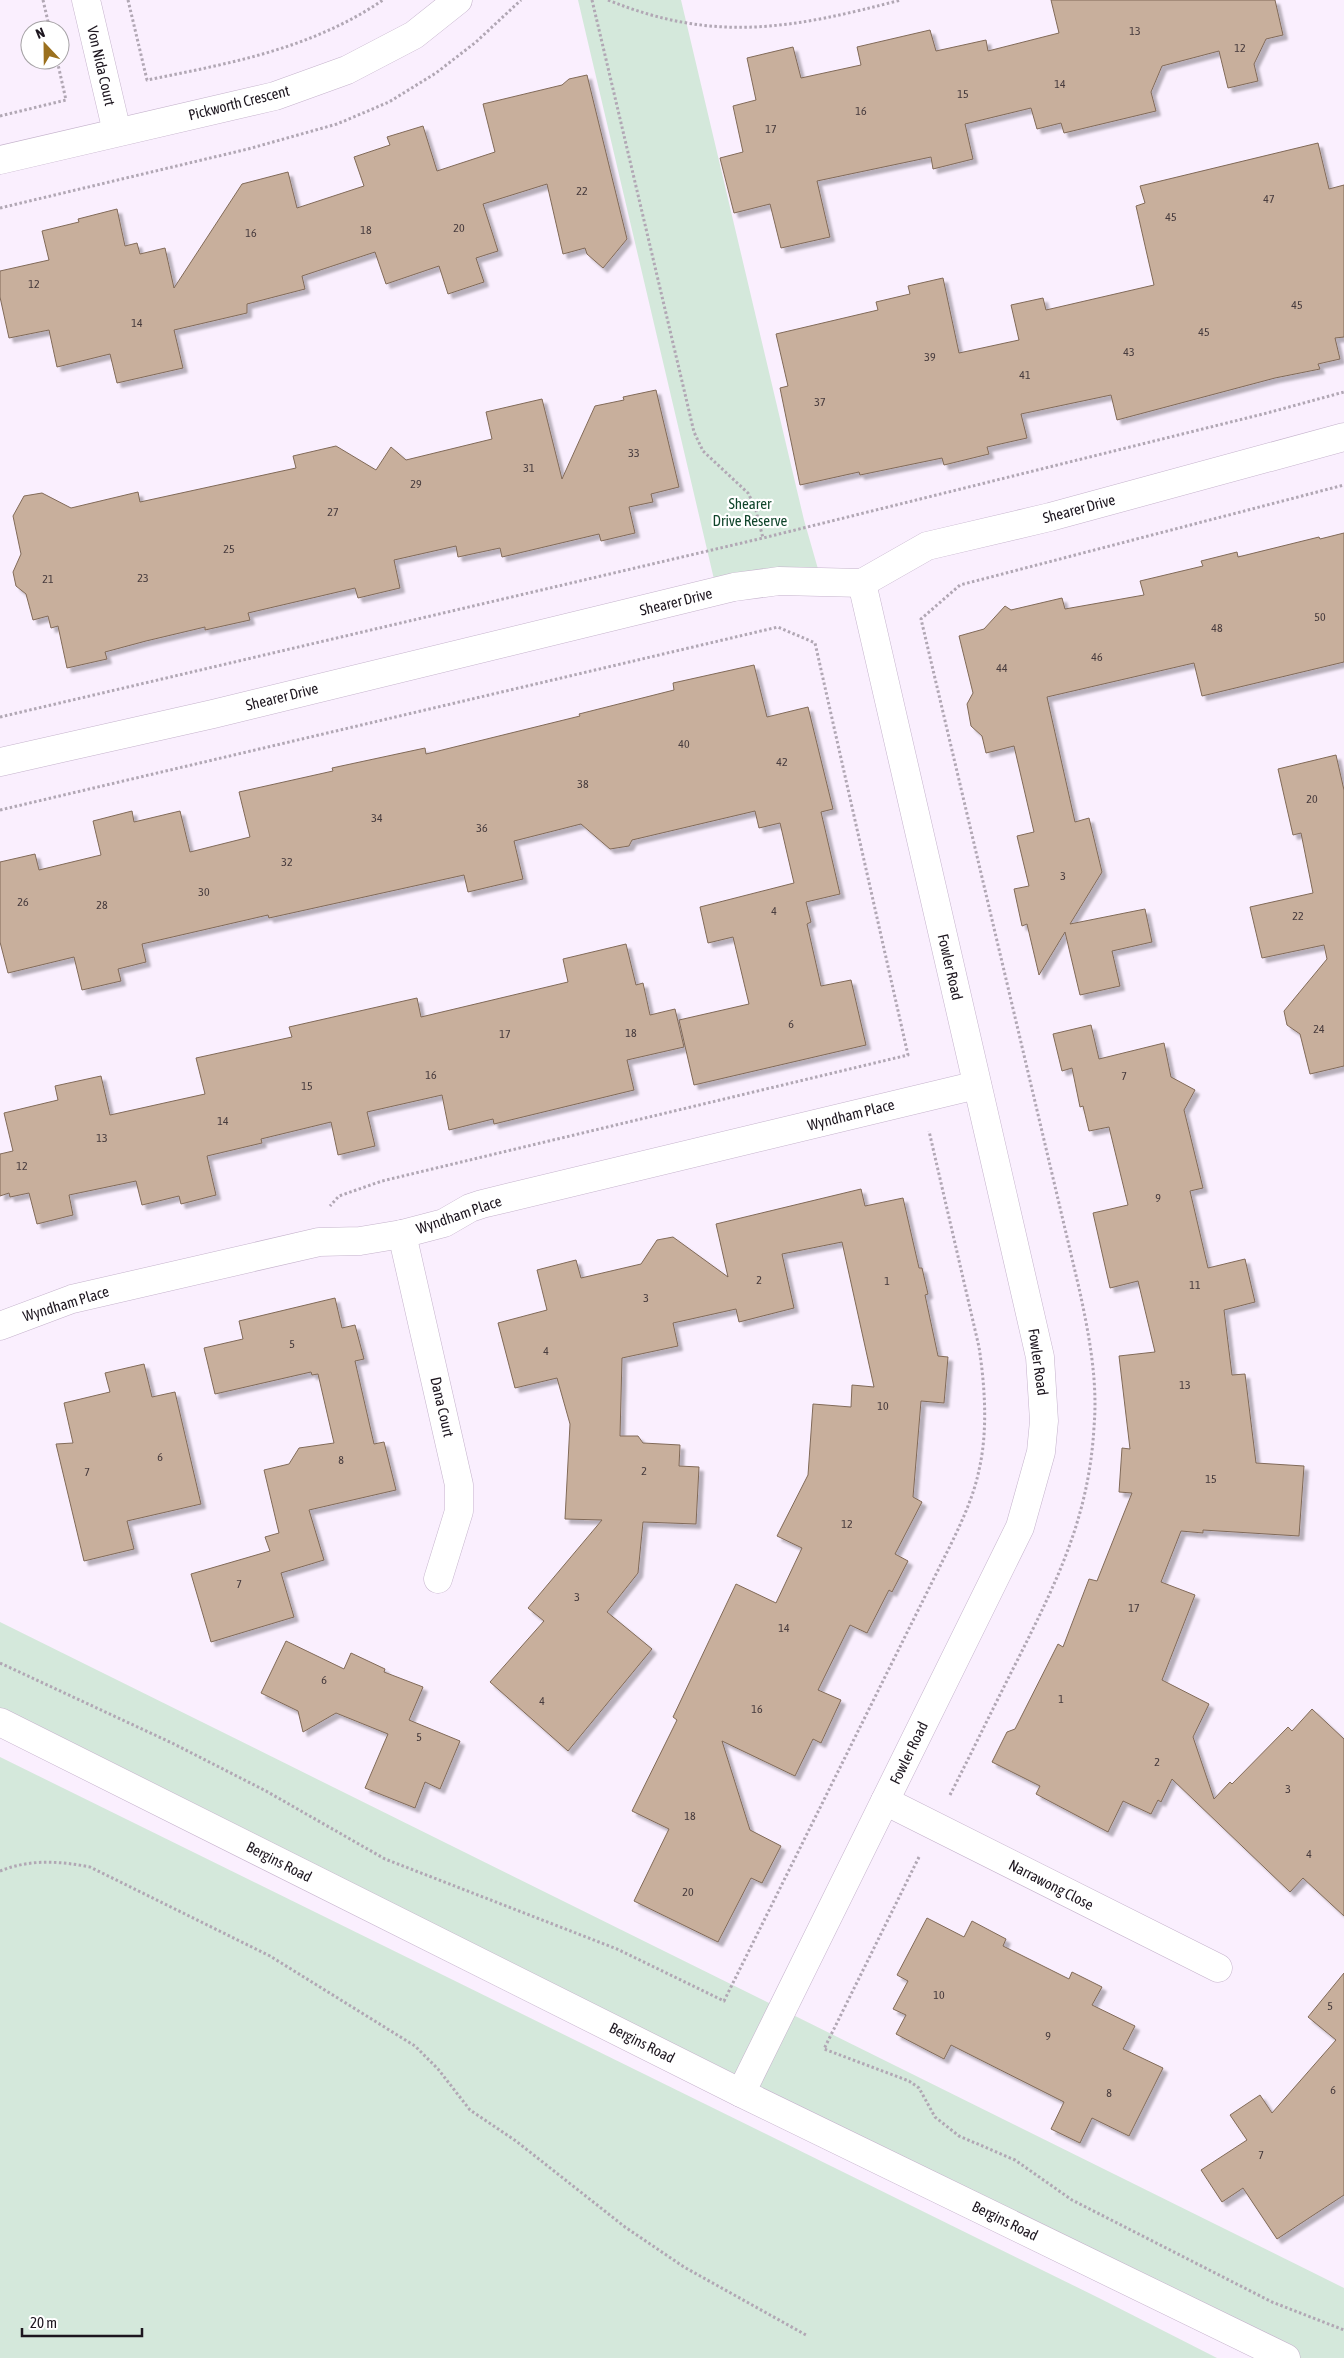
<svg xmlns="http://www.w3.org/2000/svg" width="1344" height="2358" viewBox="0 0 1344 2358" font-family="'Asap Condensed',sans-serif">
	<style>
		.green { fill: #d4e8db }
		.building { fill: #c8af9c; stroke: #816a58; filter: url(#shadow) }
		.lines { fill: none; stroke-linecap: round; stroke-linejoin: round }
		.minor-casing { stroke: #c5b3cc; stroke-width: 29 }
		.secondary-casing { stroke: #c5b3cc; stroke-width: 29 }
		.path { stroke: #b1a7b4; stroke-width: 3; stroke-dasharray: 2.5 2.5; stroke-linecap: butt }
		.minor { stroke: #fff; stroke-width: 28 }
		.secondary { stroke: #fff; stroke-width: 28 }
		.labels { text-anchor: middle; stroke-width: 4.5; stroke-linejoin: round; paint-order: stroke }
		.number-label { font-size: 12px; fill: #483c3e }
		.street-label { font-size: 15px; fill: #1d161f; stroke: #fff }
		.park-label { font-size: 15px; fill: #10452b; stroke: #fff }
	</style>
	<defs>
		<filter id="shadow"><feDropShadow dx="4.5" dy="4.5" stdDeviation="1" flood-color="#0004"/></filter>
	</defs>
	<rect width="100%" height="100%" fill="#faeffe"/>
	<g class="green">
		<path d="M578,0H681L804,520L822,583L717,592Z"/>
		<path d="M0,1622L1344,2288V2358H1286L0,1736Z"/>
		<path d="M0,1757L1099,2298L1217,2358H0Z"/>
	</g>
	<g class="building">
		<path d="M1051,0H1275L1283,35L1266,39L1254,64L1258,81L1228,88L1219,51L1162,66L1151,92L1156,111L1064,133L1061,123L1037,129L1031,108L965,124L973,159L933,169L931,157L817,181L830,237L781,248L770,204L734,213L720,158L743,152L733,106L756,100L747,58L793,47L801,78L861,65L857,47L930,30L936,51L986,40L988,51L1059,33Z"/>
		<path d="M587,75L627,239L603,268L587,254L585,248L563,254L547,184L483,204L498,251L476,258L484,282L448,294L439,266L386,284L375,252L302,276L305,289L247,304V313L174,330L183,368L117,383L110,354L57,367L49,330L9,338L0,297V271L49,260L42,231L79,222L78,219L117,209L125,246L137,243L140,254L165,248L174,288L242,184L288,172L297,208L364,186L354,157L390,145L387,137L423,126L437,171L495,152L483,104L562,85L569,79Z"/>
		<path d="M1318,143L1329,189L1344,185V337L1335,338L1340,359L1318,364L1320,369L1275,378L1117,420L1111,395L1021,414L1027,438L987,447L989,454L944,465L942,458L860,475L859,472L800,485L780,388L788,386L776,334L878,310L876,302L910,294L908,286L943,278L959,353L1019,340L1011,305L1043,298L1046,310L1154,285L1136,206L1145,203L1140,186Z"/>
		<path d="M656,390L679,487L651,494L653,502L629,507L635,533L601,541L599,534L502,557L500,548L458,557L456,546L394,560L400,588L358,598L355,588L248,613L250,620L205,630V627L146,641L105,652L107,659L67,668L58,626L51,628L48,616L33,620L26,594L16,586L13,572L21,554L13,516L24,496L42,493L71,508L138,492L140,502L296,468L293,456L336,446L376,470L391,447L406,460L492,439L486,412L542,399L562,479L595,406L624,400L623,397Z"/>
		<path d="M1344,533V662L1202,696L1194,663L1047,697L1075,822L1089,818L1102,872L1070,924L1145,909L1152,942L1112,951L1120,986L1080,995L1065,932L1039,975L1027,924L1022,926L1014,889L1029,886L1017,836L1034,832L1014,746L986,753L982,736L971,726L967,704L973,693L959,636L984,629L1005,606L1011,610L1062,598L1065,609L1144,595L1140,581L1203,566L1201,561L1237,552L1238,557L1319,537L1320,539Z"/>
		<path d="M754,665L767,717L808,707L833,809L821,812L840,894L806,902L811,922L807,924L821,986L851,980L866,1045L694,1085L679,1020L749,1004L733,937L708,943L700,907L794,883L780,823L759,828L755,811L632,840L629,846L610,849L581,824L514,841L523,879L468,892L464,875L269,918L268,915L142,944L146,962L118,969L121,981L82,990L74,957L8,973L0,942V862L35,854L39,870L101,855L93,821L132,811L134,822L180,811L190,852L250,837L239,792L333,771L332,768L425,748L426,754L580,716L579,714L674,690L673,683Z"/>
		<path d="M1336,755L1344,790V1066L1310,1074L1300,1034L1287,1025L1284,1011L1327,959L1324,945L1262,958L1250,907L1313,893L1301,833L1293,835L1278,769Z"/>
		<path d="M626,944L636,985L643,983L650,1015L675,1009L684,1047L627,1060L634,1090L494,1124L493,1119L449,1130L442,1095L367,1112L375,1146L338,1155L331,1122L261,1139L262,1143L207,1156L216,1195L181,1204L179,1196L142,1205L136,1181L69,1195L73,1215L37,1224L29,1193L10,1197L9,1193L0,1196V1154L13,1151L4,1113L58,1100L55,1086L101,1076L110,1115L205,1094L196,1058L292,1037L289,1027L417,998L421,1017L568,982L563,959Z"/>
		<path d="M1091,1025L1099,1059L1164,1043L1171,1077L1195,1090L1184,1110L1203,1188L1190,1191L1208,1268L1245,1259L1255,1302L1224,1310L1232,1375L1245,1374L1256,1463L1304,1466L1299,1536L1203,1530V1533L1181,1531L1161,1582L1195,1595L1162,1680L1209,1704L1193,1737L1214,1799L1230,1782L1232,1784L1288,1727L1292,1731L1312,1709L1344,1739V1916L1303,1878L1290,1892L1172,1779L1161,1802L1158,1800L1151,1814L1123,1801L1108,1832L1036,1794L1040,1786L992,1762L1007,1732L1015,1729L1058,1644L1063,1647L1089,1579L1097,1581L1132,1493L1119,1492L1122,1448L1130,1449L1119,1356L1155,1352L1138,1281L1110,1288L1093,1213L1128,1205L1109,1127L1089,1131L1083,1106L1080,1107L1072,1068L1062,1071L1053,1034Z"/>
		<path d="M861,1189L865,1206L903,1198L919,1268H922L928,1294L925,1295L938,1356L948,1357L944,1403L921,1401L913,1497L922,1502L895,1554L908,1561L892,1592L889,1590L867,1633L850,1625L818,1690L841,1700L821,1743L813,1739L795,1776L722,1741L750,1830L781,1846L762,1883L751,1878L718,1942L634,1901L669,1829L632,1811L677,1720L673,1717L736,1584L776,1603L802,1548L777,1536L808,1475L813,1404L851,1407L852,1385L874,1387L842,1242L782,1254L794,1308L739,1322L736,1309L673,1323L678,1346L622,1358L620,1436H638L643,1443L680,1445L679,1466L699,1467L696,1524L643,1522L638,1573L607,1612L652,1649L568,1751L490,1682L544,1621L528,1608L602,1520L565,1519L570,1424L557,1378L515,1388L498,1323L547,1310L537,1270L576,1260L581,1278L641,1264L657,1240L673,1237L728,1277L716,1224Z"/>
		<path d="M335,1298L342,1328L355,1325L364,1359L355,1361L374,1444L384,1442L396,1490L309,1510L324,1560L281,1573L294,1617L211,1642L191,1574L270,1551L265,1537L279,1533L264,1470L289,1464L299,1448L334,1443L318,1374L312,1375L311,1372L215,1394L204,1348L243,1339L239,1321Z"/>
		<path d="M144,1364L152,1397L175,1392L201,1504L127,1521L134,1549L84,1561L56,1444L73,1443L64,1403L110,1392L105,1373Z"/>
		<path d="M286,1641L344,1669L351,1653L385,1669L384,1672L423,1687L409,1720L460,1741L440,1789L425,1782L415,1808L365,1788L388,1734L336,1713L303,1732L298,1711L261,1693Z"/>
		<path d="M927,1918L964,1937L972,1921L1006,1939L1003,1946L1069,1979L1072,1972L1102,1987L1092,2005L1135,2026L1123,2049L1163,2068L1129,2136L1092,2118L1080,2143L1051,2129L1064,2102L951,2045L944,2059L896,2034L906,2015L893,2009L908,1981L897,1975Z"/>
		<path d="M1344,1973V2195L1277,2239L1243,2188L1222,2202L1201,2170L1247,2140L1230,2115L1260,2095L1272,2113L1336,2040L1308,2017Z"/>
	</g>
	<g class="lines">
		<g class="minor-casing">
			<g id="minor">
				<path d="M86,0L117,132"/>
				<path d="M0,160L275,96L347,70L414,35L458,0"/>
				<path d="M0,762L213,714L734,587L779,581L862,583L927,546L1050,517L1344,437"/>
				<path d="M402,1234L459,1485V1511L438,1579"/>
				<path d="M0,1326L72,1299L319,1242L360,1241L402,1234L444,1223L470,1208L482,1204L977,1085"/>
				<path d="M885,1801L1218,1968"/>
				<path d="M741,2093L1020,1527L1041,1452L1044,1421L1040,1357L862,583"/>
			</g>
		</g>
		<g class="secondary-casing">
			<path id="secondary" d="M0,1722L741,2093L1286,2358"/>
		</g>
		<g class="path">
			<path d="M43,0L50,30"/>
			<path d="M128,0L147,80C231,63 311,49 383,0"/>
			<path d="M592,0L694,432L703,451L748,493L755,507L763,538"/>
			<path d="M608,0C716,44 793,28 901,0"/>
			<path d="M0,116L66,100L57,60"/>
			<path d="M0,208L248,149L337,124L389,102L436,73L476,42L521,0"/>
			<path d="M0,717L763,538L1267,413L1344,392"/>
			<path d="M0,810L778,627L815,643L908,1055L382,1181L339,1196L330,1206"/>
			<path d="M0,1663L172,1743L266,1791L385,1859L617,1949L724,2001L952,1542C963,1519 974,1495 979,1470C988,1431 985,1387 979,1347L929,1131"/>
			<path d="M950,1795C973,1750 995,1704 1018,1659C1057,1581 1089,1517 1094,1427C1098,1381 1089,1334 1079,1288L921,619L960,585L1344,485"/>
			<path d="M919,1857L824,2049L909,2081L919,2088L935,2117L959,2136L1015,2160L1072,2200L1272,2302L1344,2330"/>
			<path d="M0,1871C30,1859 59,1861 90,1867L270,1956L415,2046L438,2069L470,2110L516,2141L625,2227L684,2267L806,2335"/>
		</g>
		<use href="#minor" class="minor"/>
		<use href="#secondary" class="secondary"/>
	</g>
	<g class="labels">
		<g class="number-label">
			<text x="1135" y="35">13</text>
			<text x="1240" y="52">12</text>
			<text x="1060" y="88">14</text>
			<text x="963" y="98">15</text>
			<text x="861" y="115">16</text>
			<text x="771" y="133">17</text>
			<text x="582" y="195">22</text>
			<text x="1269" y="203">47</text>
			<text x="1171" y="221">45</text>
			<text x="459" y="232">20</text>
			<text x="366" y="234">18</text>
			<text x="251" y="237">16</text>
			<text x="34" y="288">12</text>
			<text x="1297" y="309">45</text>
			<text x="137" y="327">14</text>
			<text x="1204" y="336">45</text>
			<text x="1129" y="356">43</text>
			<text x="930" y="361">39</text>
			<text x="1025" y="379">41</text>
			<text x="820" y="406">37</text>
			<text x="634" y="457">33</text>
			<text x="529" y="472">31</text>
			<text x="416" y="488">29</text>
			<text x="333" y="516">27</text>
			<text x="229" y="553">25</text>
			<text x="143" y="582">23</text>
			<text x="48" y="583">21</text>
			<text x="1320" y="621">50</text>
			<text x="1217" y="632">48</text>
			<text x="1097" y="661">46</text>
			<text x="1002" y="672">44</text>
			<text x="684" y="748">40</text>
			<text x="782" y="766">42</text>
			<text x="583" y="788">38</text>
			<text x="1312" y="803">20</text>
			<text x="377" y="822">34</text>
			<text x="482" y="832">36</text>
			<text x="287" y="866">32</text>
			<text x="1063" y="880">3</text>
			<text x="204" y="896">30</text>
			<text x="23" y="906">26</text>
			<text x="102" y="909">28</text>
			<text x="774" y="915">4</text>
			<text x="1298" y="920">22</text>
			<text x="791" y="1028">6</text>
			<text x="1319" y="1033">24</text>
			<text x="631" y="1037">18</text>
			<text x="505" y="1038">17</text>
			<text x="431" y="1079">16</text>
			<text x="1124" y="1080">7</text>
			<text x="307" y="1090">15</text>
			<text x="223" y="1125">14</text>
			<text x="102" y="1142">13</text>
			<text x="22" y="1170">12</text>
			<text x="1158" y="1202">9</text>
			<text x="759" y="1284">2</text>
			<text x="887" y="1285">1</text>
			<text x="1195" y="1289">11</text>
			<text x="646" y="1302">3</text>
			<text x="292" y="1348">5</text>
			<text x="546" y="1355">4</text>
			<text x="1185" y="1389">13</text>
			<text x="883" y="1410">10</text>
			<text x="160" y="1461">6</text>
			<text x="341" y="1464">8</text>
			<text x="644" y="1475">2</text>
			<text x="87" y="1476">7</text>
			<text x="1211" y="1483">15</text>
			<text x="847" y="1528">12</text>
			<text x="239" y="1588">7</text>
			<text x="577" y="1601">3</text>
			<text x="1134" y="1612">17</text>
			<text x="784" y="1632">14</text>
			<text x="324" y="1684">6</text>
			<text x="1061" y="1703">1</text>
			<text x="542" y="1705">4</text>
			<text x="757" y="1713">16</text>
			<text x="419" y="1741">5</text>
			<text x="1157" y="1766">2</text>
			<text x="1288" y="1793">3</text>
			<text x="690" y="1820">18</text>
			<text x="1309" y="1858">4</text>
			<text x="688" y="1896">20</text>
			<text x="939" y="1999">10</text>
			<text x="1330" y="2010">5</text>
			<text x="1048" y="2040">9</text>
			<text x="1333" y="2094">6</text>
			<text x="1109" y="2097">8</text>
			<text x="1261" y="2159">7</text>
		</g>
		<g class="street-label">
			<text transform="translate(101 66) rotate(77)" y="5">Von Nida Court</text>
			<text transform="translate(239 103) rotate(-14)" y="5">Pickworth Crescent</text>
			<text transform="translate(1079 509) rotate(-15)" y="5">Shearer Drive</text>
			<text transform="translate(676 602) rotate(-14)" y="5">Shearer Drive</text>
			<text transform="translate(282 697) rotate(-14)" y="5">Shearer Drive</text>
			<text transform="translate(950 967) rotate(77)" y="5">Fowler Road</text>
			<text transform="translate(851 1115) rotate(-14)" y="5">Wyndham Place</text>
			<text transform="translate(459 1215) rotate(-19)" y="5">Wyndham Place</text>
			<text transform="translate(66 1304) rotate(-17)" y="5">Wyndham Place</text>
			<text transform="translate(1038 1362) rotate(82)" y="5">Fowler Road</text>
			<text transform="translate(442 1407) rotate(77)" y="5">Dana Court</text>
			<text transform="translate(909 1753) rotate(-64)" y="5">Fowler Road</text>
			<text transform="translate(279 1862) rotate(27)" y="5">Bergins Road</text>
			<text transform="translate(1051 1885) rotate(27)" y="5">Narrawong Close</text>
			<text transform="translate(642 2043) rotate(27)" y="5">Bergins Road</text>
			<text transform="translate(1005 2221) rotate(26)" y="5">Bergins Road</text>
		</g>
		<g class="park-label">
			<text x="750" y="509">Shearer<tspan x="750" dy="17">Drive Reserve</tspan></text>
		</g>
	</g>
	<g transform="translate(45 45) rotate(338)"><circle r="24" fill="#ffffff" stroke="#a5a2a5"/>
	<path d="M0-4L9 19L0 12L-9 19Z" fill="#9b701e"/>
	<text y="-8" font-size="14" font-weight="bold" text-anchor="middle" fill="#1d161f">N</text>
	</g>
	<path d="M22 2328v8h120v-8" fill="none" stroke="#1d161f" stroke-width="2.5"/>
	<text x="30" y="2328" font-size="15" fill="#1d161f" stroke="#ffffff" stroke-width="4" paint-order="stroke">20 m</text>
</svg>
